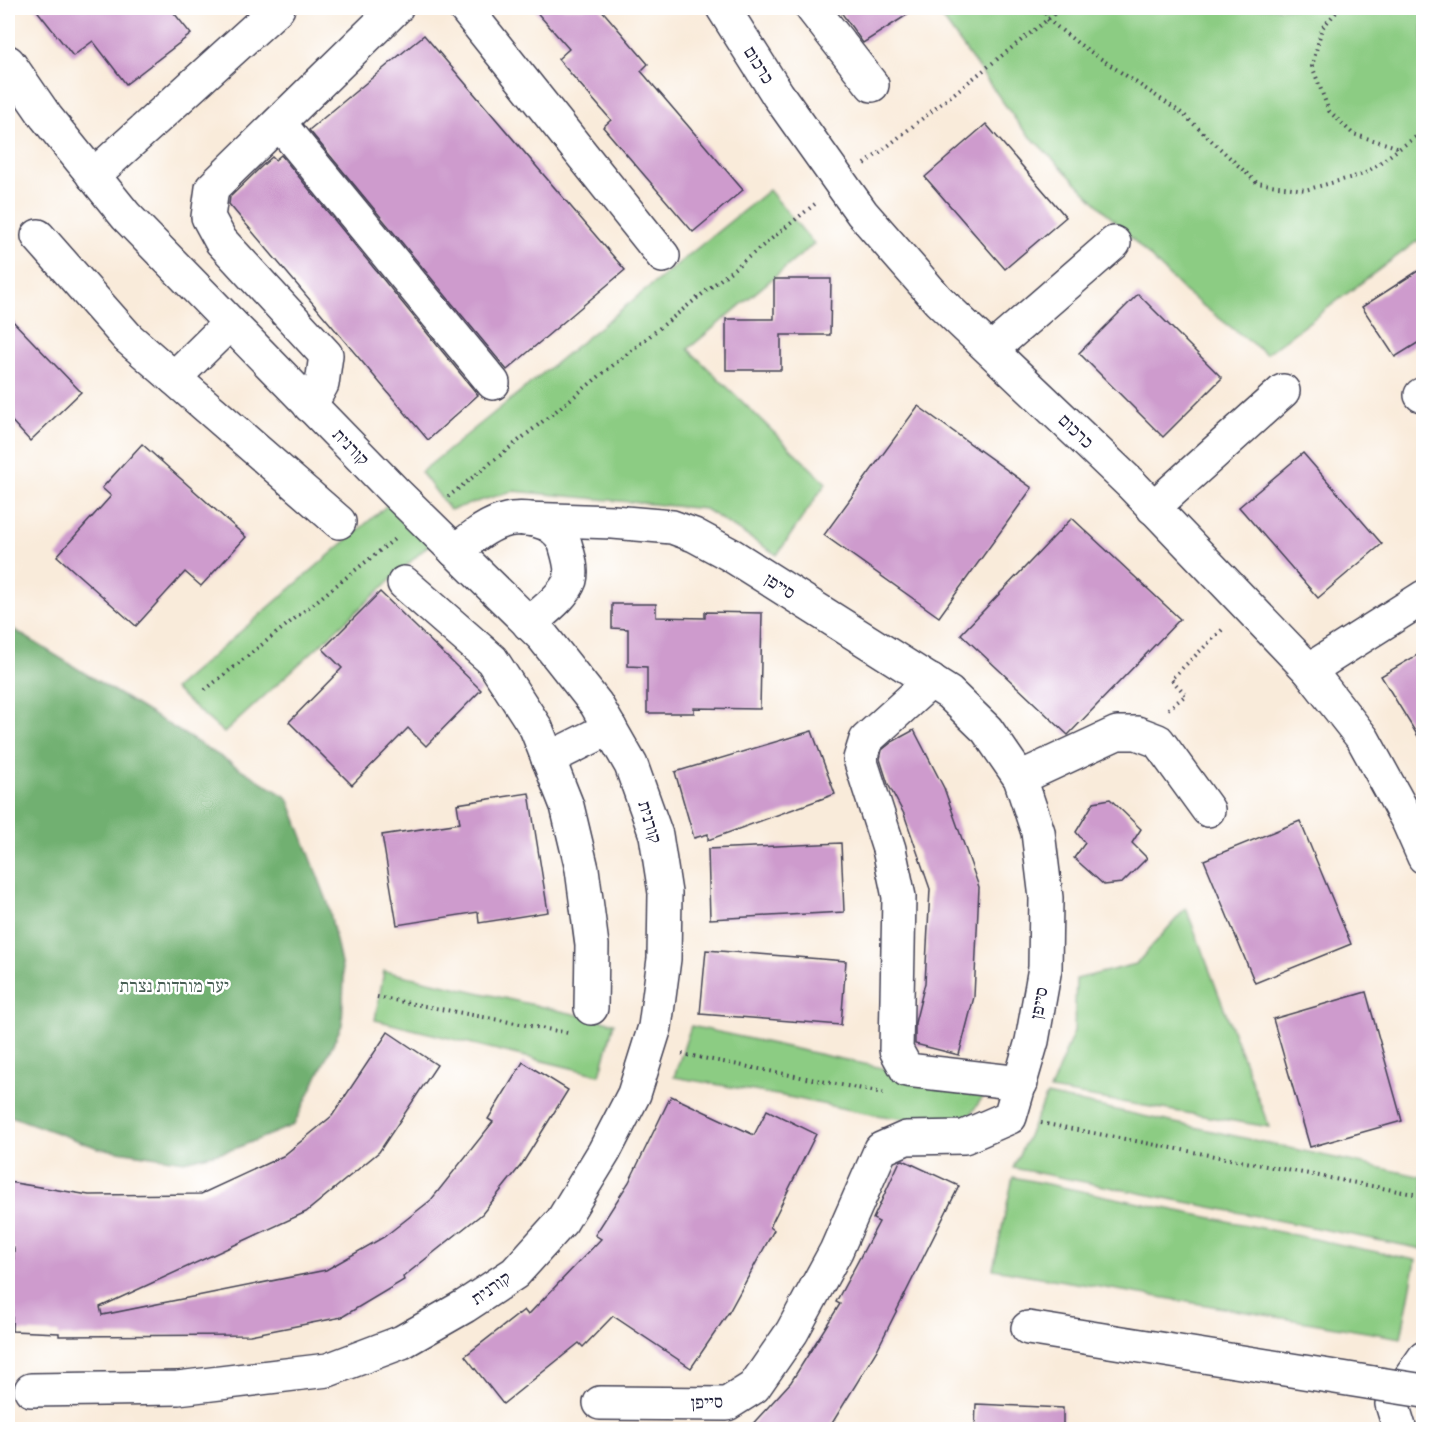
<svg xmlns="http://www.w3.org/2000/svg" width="1431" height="1437" viewBox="0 0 1431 1437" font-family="'IM FELL English','Frank Ruhl Libre',serif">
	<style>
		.green { fill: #8ccc83; stroke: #57775f; stroke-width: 1.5 }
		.forest { fill: #71b071; stroke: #4a6956; stroke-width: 1.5 }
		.building { fill: #ce9bcd }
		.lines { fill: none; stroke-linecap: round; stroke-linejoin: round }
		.minor-casing { stroke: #424053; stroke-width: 36 }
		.path { stroke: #424053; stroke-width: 4; stroke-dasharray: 1.5 4.5; stroke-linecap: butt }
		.minor { stroke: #fff; stroke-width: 33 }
		.minor-bridge-casing { stroke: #424053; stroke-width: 36; stroke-linecap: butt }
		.minor-bridge { stroke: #fff; stroke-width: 33 }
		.labels { text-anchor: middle; stroke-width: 5; stroke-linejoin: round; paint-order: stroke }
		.street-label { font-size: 18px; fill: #22223b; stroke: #fff }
		.park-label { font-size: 18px; fill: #475e54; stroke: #fff }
	</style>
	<rect width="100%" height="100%" fill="#fff"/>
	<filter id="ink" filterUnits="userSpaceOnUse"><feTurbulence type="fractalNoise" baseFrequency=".0167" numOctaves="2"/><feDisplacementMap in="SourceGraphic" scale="12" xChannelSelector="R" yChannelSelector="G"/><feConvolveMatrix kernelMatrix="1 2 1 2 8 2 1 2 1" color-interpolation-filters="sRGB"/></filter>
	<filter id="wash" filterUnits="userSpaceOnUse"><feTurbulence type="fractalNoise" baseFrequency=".008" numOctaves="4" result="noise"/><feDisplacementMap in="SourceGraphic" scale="24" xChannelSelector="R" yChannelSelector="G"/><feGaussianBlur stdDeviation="1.35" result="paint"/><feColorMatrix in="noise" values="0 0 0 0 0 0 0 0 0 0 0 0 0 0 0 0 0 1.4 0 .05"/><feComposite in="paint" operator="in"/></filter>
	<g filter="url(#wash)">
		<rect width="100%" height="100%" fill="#f9ebda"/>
		<g class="green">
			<path d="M935,8H1423V241L1416,242L1266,354L1185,292L1021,127Z"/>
			<path d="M769,190L814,244L688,349L826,483L777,555L705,509L513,491L450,510L421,472Z"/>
			<path d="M392,501L431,543L224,733L174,689Z"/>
			<path d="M1186,908L1269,1127L1050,1090L1074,1031L1076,979L1136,964Z"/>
			<path d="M384,971L614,1023L600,1075L375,1020Z"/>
			<path d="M691,1026L987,1091L966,1121C900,1124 852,1110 788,1097C750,1090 712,1084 674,1077Z"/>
			<path d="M1047,1095L1423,1177V1249L1013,1168Z"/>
			<path d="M1013,1177L1416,1260L1401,1338L993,1269Z"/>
		</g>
		<path class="forest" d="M8,626L288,798L328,903L344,978L342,1025L294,1125L234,1149L184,1161L98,1148L8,1115Z"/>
		<g id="blocks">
			<g class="building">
				<path d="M35,8H170L191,34L126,84L93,41L73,56Z"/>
				<path d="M533,8H600L648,64L641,71L743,190L693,232L603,127L611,120L558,59L569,49Z"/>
				<path d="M838,8H918L863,43Z"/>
				<path d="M424,35L625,270L507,370L309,130Z"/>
				<path d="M986,124L1066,217L1005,269L925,177Z"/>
				<path d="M281,155L478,395L428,440L229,204L230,197L262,166L272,157L275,160Z"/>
				<path d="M1424,267V339L1395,357L1362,307Z"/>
				<path d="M774,279H831L830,335H781V370H726V319H774Z"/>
				<path d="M1138,294L1222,378L1163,437L1079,353Z"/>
				<path d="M8,316L81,392L30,441L8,417Z"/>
				<path d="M918,406L1032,488L939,617L824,535Z"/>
				<path d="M142,444L246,537L201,586L185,572L136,626L57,556L111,496L102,488Z"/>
				<path d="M1303,453L1382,544L1318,598L1239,507Z"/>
				<path d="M1072,518L1180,619L1068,735L961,634Z"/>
				<path d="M380,592L481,690L426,746L408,728L352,785L289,722L342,668L323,649Z"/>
				<path d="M612,604H656V617L705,618V612L762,613L760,709L694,708V713H647V667L628,666V629L612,628Z"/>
				<path d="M1424,651V746L1381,676Z"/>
				<path d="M914,730L944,788L979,887L974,997L959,1055L915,1044V1023L925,983L930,889L904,814L888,784L880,759L882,750L892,742Z"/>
				<path d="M812,731L835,794L708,840V834L694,838L675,772Z"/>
				<path d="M529,793L548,912L479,923L478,912L397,925L382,835L460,823L457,804Z"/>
				<path d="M1110,799L1141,829L1132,843L1147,858L1122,883L1104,885L1074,858L1085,843L1076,832L1094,802Z"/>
				<path d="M1300,821L1351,944L1255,983L1204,860Z"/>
				<path d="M841,843L844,912L710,919L708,849Z"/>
				<path d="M706,950L846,961L841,1025L700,1014Z"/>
				<path d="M1366,992L1402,1121L1310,1147L1273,1019Z"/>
				<path d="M388,1032L437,1065L379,1152L306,1212L100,1307L102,1315L326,1270L384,1237L431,1200L493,1122L488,1119L523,1062L568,1090L522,1164L482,1214L403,1277L404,1280L342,1317L250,1335L59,1336V1333L12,1331L14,1248L8,1246V1182L89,1195L201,1194L283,1156L332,1116Z"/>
				<path d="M671,1096L754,1135L767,1110L816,1134L770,1227L774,1230L729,1312L691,1368L613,1316L583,1347L579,1343L503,1404L465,1356L524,1310L528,1315L601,1239L595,1235L629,1182Z"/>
				<path d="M903,1160L959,1186L877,1350L828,1430H747L791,1382L840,1304L836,1302L879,1222L873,1219L900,1161Z"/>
				<path d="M976,1404L1063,1408V1430H975Z"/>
			</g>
		</g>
	</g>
	<g filter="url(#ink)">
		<use href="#blocks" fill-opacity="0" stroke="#424053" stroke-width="1.5"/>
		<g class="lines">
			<g class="minor-casing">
				<g id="minor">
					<path d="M465,8L663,256"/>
					<path d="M723,8L778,95L862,213L938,300L1132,485L1309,670L1363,739L1408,821L1424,857"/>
					<path d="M812,8L872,85"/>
					<path d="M8,62L46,117L126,216L394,491L543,637L596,704L631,765L656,835L665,893L664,959L655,1027L634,1094L604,1152L562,1221L515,1273L465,1306L402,1342L328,1370L178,1388L31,1390"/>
					<path d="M279,123L493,383"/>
					<path d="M93,176L278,8"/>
					<path d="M38,236L128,338L339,522"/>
					<path d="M991,350L1114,243"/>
					<path d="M174,378L230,323"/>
					<path d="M1421,395L1424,394"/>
					<path d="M310,406L322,384L326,355L221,241L208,217L212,188L396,8"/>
					<path d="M1153,508L1283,391"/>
					<path d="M524,519L613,522L672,527L694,535L731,555L949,693L987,730L1020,778L1038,832L1046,898L1045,968L1032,1041L1010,1117L964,1137L906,1138L881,1149L836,1251L792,1332L754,1387L727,1404L600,1403"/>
					<path d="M455,551C468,541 482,529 497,523C520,514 556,518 565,544C568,554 573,569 570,580C564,597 542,612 529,624"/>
					<path d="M404,583L492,660L536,728L567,806L582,869L592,945L591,1008"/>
					<path d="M1309,670L1424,597"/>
					<path d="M931,681L866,740L860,759L889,849L899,897L896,1050L907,1070L1021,1083"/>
					<path d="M548,759L610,728"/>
					<path d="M1020,778L1117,733H1137L1158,741L1208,810"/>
					<path d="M1028,1328L1373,1383"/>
					<path d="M1400,1430L1392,1404L1424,1358"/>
				</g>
			</g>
			<g class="path">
				<path d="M1044,8L1047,19L1079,44L1183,114L1257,183L1305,190L1364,174L1424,131"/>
				<path d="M1340,8L1322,28L1312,66L1329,111L1353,134L1400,148"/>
				<path d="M1414,8L1424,13"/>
				<path d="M865,164L1062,8"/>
				<path d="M448,497L815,204"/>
				<path d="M205,690L397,537"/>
				<path d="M1168,709L1186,695L1171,679L1224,628"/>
				<path d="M377,997L568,1033"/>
				<path d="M682,1054L883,1093"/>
				<path d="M1041,1123L1424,1196"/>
			</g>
			<use href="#minor" class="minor"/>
			<g class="minor-bridge-casing">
				<path id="minor-bridge" d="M1373,1383L1424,1391"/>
			</g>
			<use href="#minor-bridge" class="minor-bridge"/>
		</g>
	</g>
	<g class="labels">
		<g class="street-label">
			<text transform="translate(759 65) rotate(58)" y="6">כרכום</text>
			<text transform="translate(1076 431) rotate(44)" y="6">כרכום</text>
			<text transform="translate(351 447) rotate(46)" y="6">קורנית</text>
			<text transform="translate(780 586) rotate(32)" y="6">סייפן</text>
			<text transform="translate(650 822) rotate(73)" y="6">קורנית</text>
			<text transform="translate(1039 1003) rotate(-80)" y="6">סייפן</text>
			<text transform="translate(491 1288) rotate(-35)" y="6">קורנית</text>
			<text transform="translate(707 1402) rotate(-3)" y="6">סייפן</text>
		</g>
		<g class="park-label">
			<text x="174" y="992">יער מורדות נצרת</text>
		</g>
	</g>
	<rect width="1431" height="1437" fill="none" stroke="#fff" stroke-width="30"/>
</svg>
